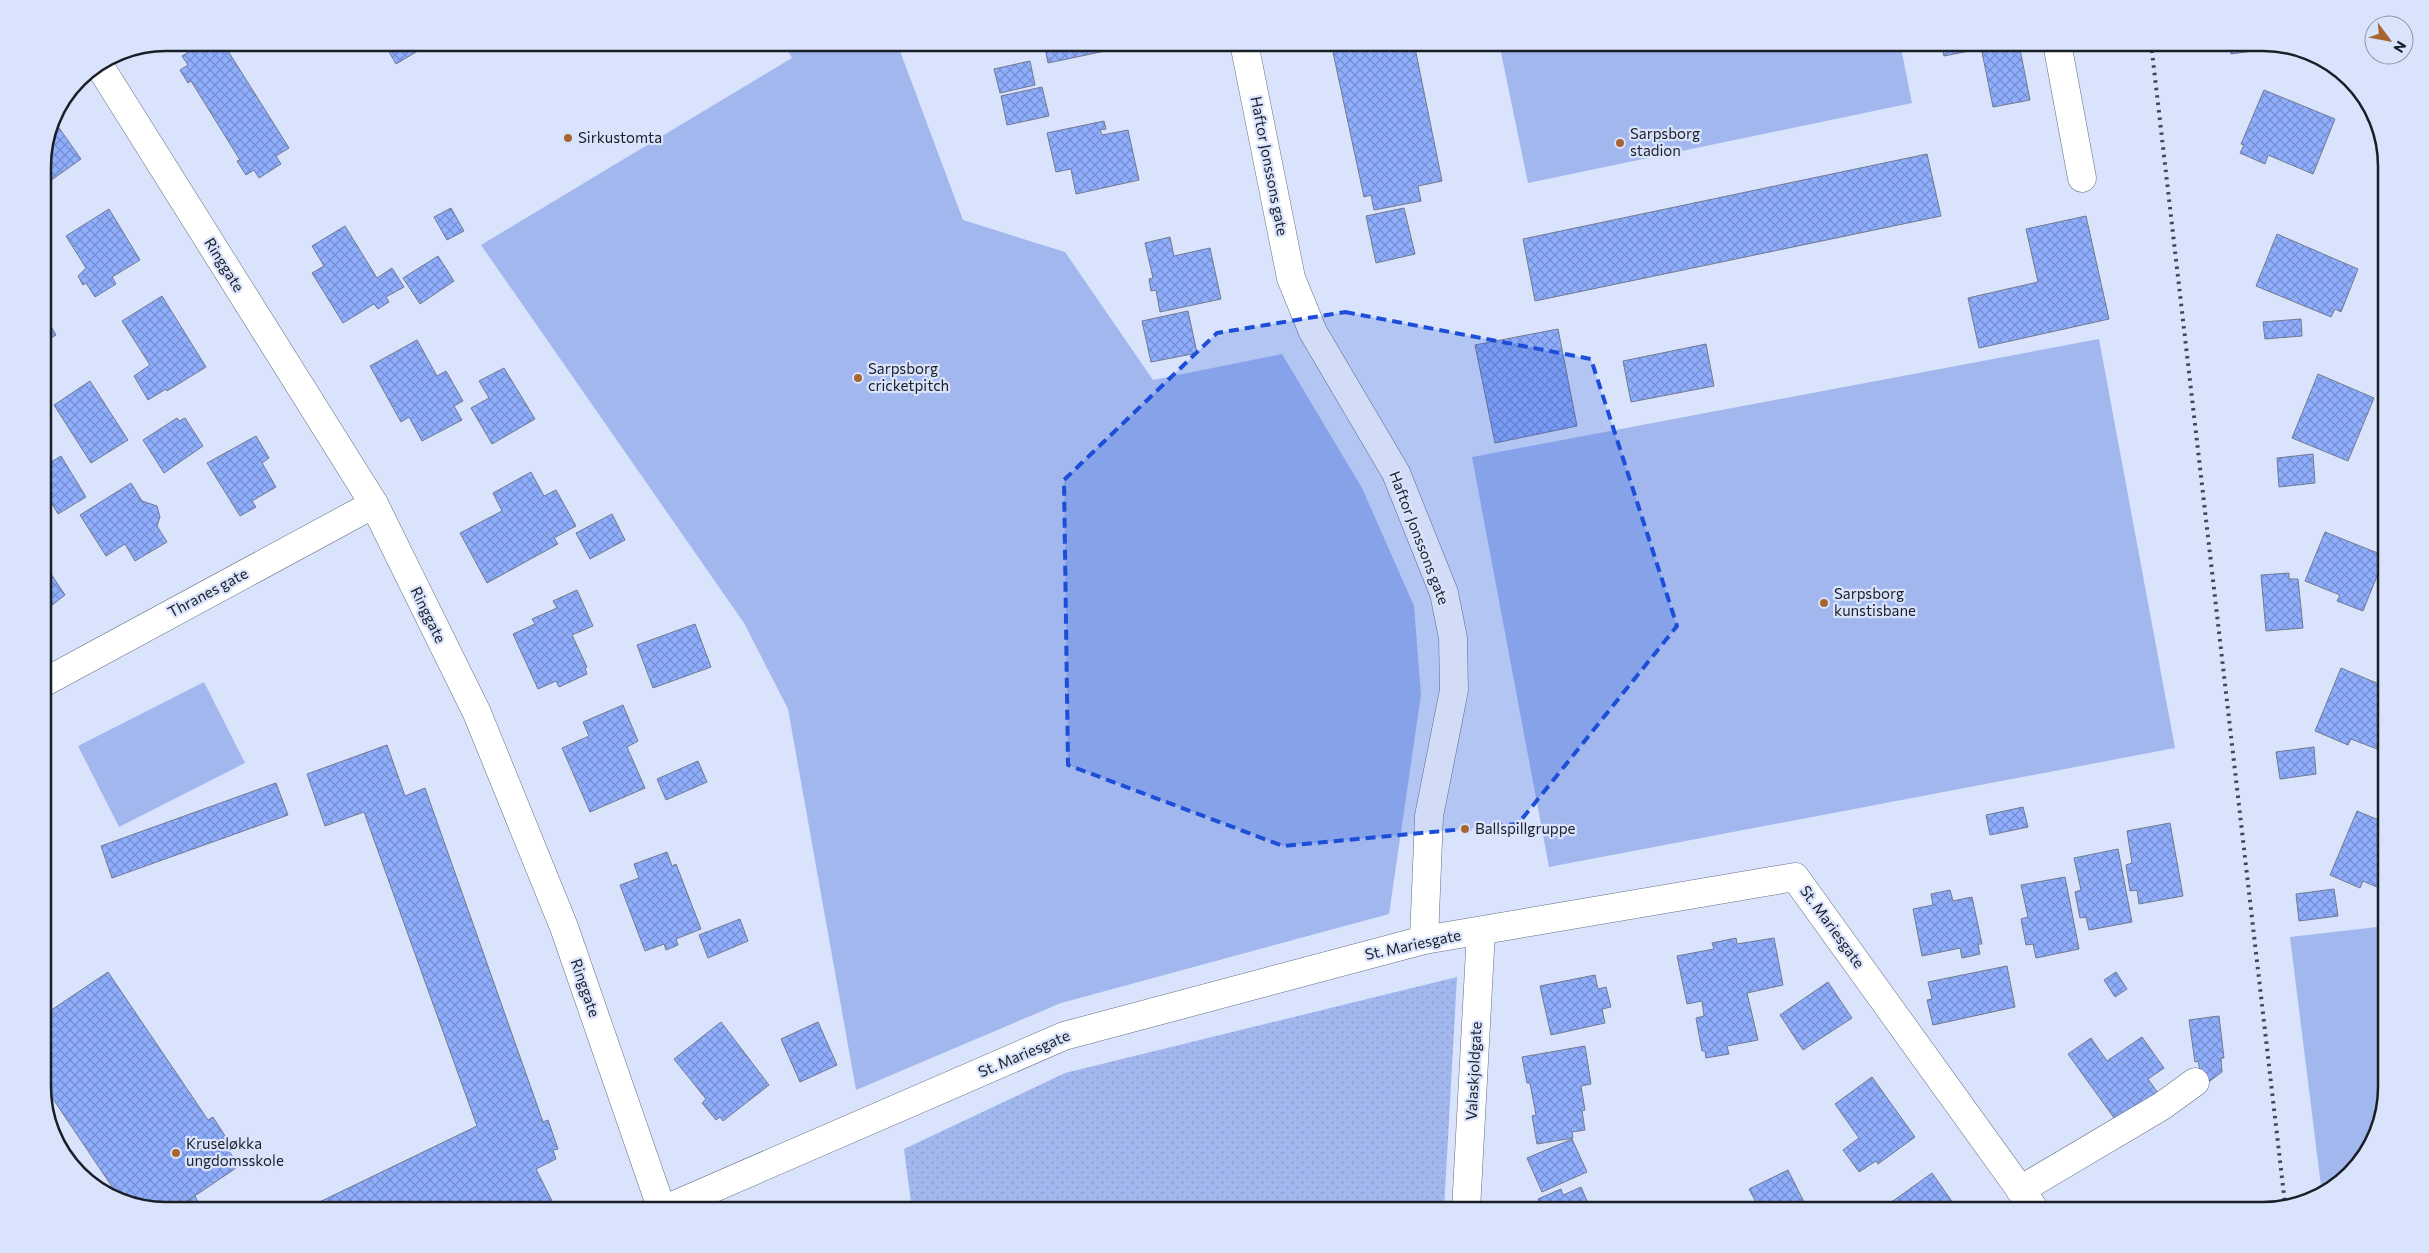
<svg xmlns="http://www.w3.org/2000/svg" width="2429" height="1253" viewBox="0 0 2429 1253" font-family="Commissioner,sans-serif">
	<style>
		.grass { fill: url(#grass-dots) }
		.park { fill: #a1b7ee }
		.building { fill: url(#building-cross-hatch); stroke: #717a90 }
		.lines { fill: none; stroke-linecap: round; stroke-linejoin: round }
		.minor-casing { stroke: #656e83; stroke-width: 29 }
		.minor { stroke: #fff; stroke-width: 28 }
		.rail { stroke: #424853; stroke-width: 4; stroke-dasharray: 2.5 5; stroke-linecap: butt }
		.marked { fill: #1d4ed8; fill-opacity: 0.2; stroke: #1d4ed8; stroke-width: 4; stroke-dasharray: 10 6; stroke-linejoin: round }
		.poi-dot { fill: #a76630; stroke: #d9e3fb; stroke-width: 2 }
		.labels { text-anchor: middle; stroke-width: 4.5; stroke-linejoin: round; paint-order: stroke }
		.poi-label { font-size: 15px; fill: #1a1e26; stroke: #d9e3fb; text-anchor: start }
		.street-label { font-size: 15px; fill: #1a1e26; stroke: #d9e3fb }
		.rim { fill: none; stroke: #1a1e26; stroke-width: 2.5 }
	</style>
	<defs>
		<pattern id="grass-dots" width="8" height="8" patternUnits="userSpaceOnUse" patternTransform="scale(1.25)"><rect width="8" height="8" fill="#a1b7ee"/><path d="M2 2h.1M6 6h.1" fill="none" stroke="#8a9dcc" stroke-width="1.8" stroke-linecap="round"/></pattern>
		<pattern id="building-cross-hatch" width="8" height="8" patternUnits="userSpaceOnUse" patternTransform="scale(1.25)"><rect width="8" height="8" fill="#90aefe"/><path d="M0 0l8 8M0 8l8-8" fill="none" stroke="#758dcd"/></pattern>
	</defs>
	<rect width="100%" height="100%" fill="#d9e3fb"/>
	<path class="grass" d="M1457,977L1444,1210H912L904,1149L1065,1073Z"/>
	<g class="park">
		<path d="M783,43H897L963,220L1065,252L1153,380L1282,354L1362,488L1414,606L1421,695L1389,914L1061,1003L856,1090L788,709L744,623L481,245L792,58Z"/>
		<path d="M1499,43H1900L1912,103L1528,183Z"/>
		<path d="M2099,339L2175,748L1549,867L1472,457Z"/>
		<path d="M204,682L245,763L119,827L78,746Z"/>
		<path d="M2386,926V1087L2374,1142L2322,1194L2290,937Z"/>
	</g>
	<g class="building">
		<path d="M204,43L210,51L223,43L289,148L276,156L281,164L259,178L254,170L246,175L237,161L240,160L191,81L188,83L180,70L188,65L182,56Z"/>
		<path d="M384,43H424L426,46L396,64Z"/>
		<path d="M1044,43H1108L1110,50L1048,63Z"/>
		<path d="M1331,43H1414L1442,181L1418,186L1421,201L1374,210L1371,195L1364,197Z"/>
		<path d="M1941,43H2003L2004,44L1944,56Z"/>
		<path d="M2230,43H2263L2268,44V49L2231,54Z"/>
		<path d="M2019,44L2030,100L1993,107L1982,52Z"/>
		<path d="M1030,61L1035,85L1000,93L994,69Z"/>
		<path d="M1042,87L1049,116L1007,125L1001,96Z"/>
		<path d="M2264,90L2335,119L2313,174L2268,155L2265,164L2240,153L2244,145L2241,144Z"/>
		<path d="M52,118L81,159L43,186V158Z"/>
		<path d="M1104,121L1106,129L1100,130L1102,135L1128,130L1139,180L1076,194L1071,169L1056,172L1047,133Z"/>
		<path d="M1927,154L1941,216L1535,301L1523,239Z"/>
		<path d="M451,208L464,231L447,240L434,217Z"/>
		<path d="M1404,208L1415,254L1376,263L1366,216Z"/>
		<path d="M109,209L140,260L112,277L116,284L95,297L86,283L83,285L78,276L86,268L66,236Z"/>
		<path d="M2086,216L2109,319L1979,348L1968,298L2038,282L2026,229Z"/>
		<path d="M345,226L377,278L392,268L404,287L386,297L389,302L378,309L374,304L343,323L312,273L324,266L312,246Z"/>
		<path d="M2277,234L2358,269L2341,312L2335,309L2331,317L2256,286Z"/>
		<path d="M1170,237L1174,256L1210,248L1221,299L1160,312L1156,290L1151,291L1149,279L1153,278L1145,243Z"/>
		<path d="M438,256L454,281L420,304L403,278Z"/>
		<path d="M162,296L206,367L167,391L166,389L148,400L134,376L150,365L122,321Z"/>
		<path d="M1188,311L1197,353L1151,362L1142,321Z"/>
		<path d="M43,312L56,335L43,343Z"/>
		<path d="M2301,319L2302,336L2265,339L2263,322Z"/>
		<path d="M1558,329L1577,426L1495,443L1475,345Z"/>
		<path d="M417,340L437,376L446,371L463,401L454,406L462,420L422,441L409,417L401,422L370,366Z"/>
		<path d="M1706,344L1714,386L1631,402L1623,361Z"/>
		<path d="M504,368L535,419L492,444L471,408L489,398L479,381Z"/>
		<path d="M2318,374L2374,398L2348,461L2292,438Z"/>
		<path d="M90,381L128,440L91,463L54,405Z"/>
		<path d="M43,410L51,422L43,428Z"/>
		<path d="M177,418L179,421L185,418L203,446L164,473L143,440Z"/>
		<path d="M256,436L269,458L262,463L276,487L252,501L256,507L240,516L207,463Z"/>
		<path d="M2313,454L2315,483L2279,487L2277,458Z"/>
		<path d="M61,456L86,497L58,514L43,488V467Z"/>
		<path d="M531,472L544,496L556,490L576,526L554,538L558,544L487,583L460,533L502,511L493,493Z"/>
		<path d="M131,483L142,501L157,506L160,517L157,526L167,542L135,561L125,544L106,556L80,515Z"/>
		<path d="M612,514L625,540L590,559L576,533Z"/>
		<path d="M2325,532L2385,556L2363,611L2337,601L2340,595L2305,581Z"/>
		<path d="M45,565L65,595L43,612V566Z"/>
		<path d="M2289,573V579H2298L2303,628L2266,631L2261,575Z"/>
		<path d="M577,590L593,626L572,635L587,667L585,668L587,674L559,687L556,681L538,689L513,634L535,624L532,619L557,608L553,601Z"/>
		<path d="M695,624L711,667L653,688L637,645Z"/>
		<path d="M2341,668L2386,687V726L2377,749L2351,739L2348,745L2315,731Z"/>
		<path d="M623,705L638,741L627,747L645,788L590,812L562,748L589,736L583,722Z"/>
		<path d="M387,745L405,796L425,788L543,1122L548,1120L558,1149L553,1150L556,1159L536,1169L555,1207L548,1210H303L477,1126L364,812L325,826L307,774Z"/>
		<path d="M2314,747L2316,774L2280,779L2276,752Z"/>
		<path d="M698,761L707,782L666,800L657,779Z"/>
		<path d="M276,783L288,815L112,878L101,846Z"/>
		<path d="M2023,807L2028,827L1990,835L1986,815Z"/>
		<path d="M2357,811L2386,823V891L2363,881L2360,888L2330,875Z"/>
		<path d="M2170,823L2183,896L2139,904L2137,890L2130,891L2126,865L2132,863L2127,831Z"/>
		<path d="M2118,849L2132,922L2089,930L2086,917L2080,918L2075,892L2081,890L2074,858Z"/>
		<path d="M667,852L672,866L676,864L701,929L676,939L678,945L666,950L664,944L645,951L620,885L639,878L634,864Z"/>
		<path d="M2065,877L2079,949L2036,958L2033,944L2026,945L2021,919L2028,917L2021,885Z"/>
		<path d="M2334,889L2338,916L2299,921L2296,894Z"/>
		<path d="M1950,890L1953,901L1972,897L1982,944H1978L1980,954L1962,958L1960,948L1922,956L1913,909L1933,905L1931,894Z"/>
		<path d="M740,919L748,941L708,958L699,935Z"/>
		<path d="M1736,938L1737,944L1774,938L1783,985L1747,993L1758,1040L1727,1046L1729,1054L1706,1058L1705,1051H1702L1696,1018L1704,1016L1702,1001L1687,1004L1677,956L1714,949L1712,943Z"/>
		<path d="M2007,966L2015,1007L1933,1025L1927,1000L1932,999L1928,982Z"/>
		<path d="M108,972L208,1120L213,1117L227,1139L223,1142L239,1166L174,1210L121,1200L43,1084V1010L45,1009L47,1013Z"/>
		<path d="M2116,972L2127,989L2115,997L2104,980Z"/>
		<path d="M1595,975L1598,989L1606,987L1611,1007L1602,1009L1605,1023L1551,1035L1540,986Z"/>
		<path d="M1828,982L1852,1018L1803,1050L1780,1015Z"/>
		<path d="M2219,1016L2224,1058H2221L2222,1072L2203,1086L2198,1061L2195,1062L2189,1020Z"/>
		<path d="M721,1022L769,1085L723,1121L720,1117L716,1120L702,1103L706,1099L674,1059Z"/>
		<path d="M818,1022L837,1065L800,1082L781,1039Z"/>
		<path d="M2142,1037L2164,1068L2148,1079L2158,1093L2117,1122L2068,1054L2091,1038L2107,1061Z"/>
		<path d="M1585,1046L1591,1084L1581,1086L1585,1110L1582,1111L1585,1130L1572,1132L1573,1138L1537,1144L1532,1116L1536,1115L1530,1083H1527L1522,1057Z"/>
		<path d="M1872,1077L1915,1137L1878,1164L1876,1161L1859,1172L1843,1150L1859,1138L1835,1104Z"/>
		<path d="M1572,1139L1587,1172L1542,1192L1527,1158Z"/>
		<path d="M1788,1170L1808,1210H1760L1749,1189Z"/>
		<path d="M1932,1173L1958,1210H1889L1886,1206Z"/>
		<path d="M1581,1187L1591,1210H1527L1541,1205L1538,1199L1561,1189L1563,1195Z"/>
		<path d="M195,1196L202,1210H174Z"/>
		<path d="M2237,1202L2238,1210H2221L2220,1205Z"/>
	</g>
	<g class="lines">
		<g class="minor-casing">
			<g id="minor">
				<path d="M1244,43L1291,278L1313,332L1396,473L1444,593L1453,638L1454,690L1429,816L1424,940"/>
				<path d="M2057,43L2082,178"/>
				<path d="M99,65L374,504L477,713L564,927L662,1210"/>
				<path d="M43,683L374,504"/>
				<path d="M2020,1190L2162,1106L2195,1082"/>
				<path d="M663,1210L1064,1036L1424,940L1795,877L2035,1210"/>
				<path d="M1466,1210L1481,931"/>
			</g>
		</g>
		<use href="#minor" class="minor"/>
		<path class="rail" d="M2151,43L2285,1204"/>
	</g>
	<path class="marked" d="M1345,312L1591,359L1677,626L1518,824L1283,846L1068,765L1064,480L1217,333Z"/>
	<g class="poi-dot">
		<circle cx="568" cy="138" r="5"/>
		<circle cx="1620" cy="143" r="5"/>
		<circle cx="858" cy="378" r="5"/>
		<circle cx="1824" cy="603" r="5"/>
		<circle cx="1465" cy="829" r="5"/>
		<circle cx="176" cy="1153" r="5"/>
	</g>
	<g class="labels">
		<g class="poi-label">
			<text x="1630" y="139">Sarpsborg<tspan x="1630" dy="17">stadion</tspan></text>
			<text x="578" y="143">Sirkustomta</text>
			<text x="868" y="374">Sarpsborg<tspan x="868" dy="17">cricketpitch</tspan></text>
			<text x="1834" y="599">Sarpsborg<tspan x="1834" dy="17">kunstisbane</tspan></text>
			<text x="1475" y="834">Ballspillgruppe</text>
			<text x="186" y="1149">Kruseløkka<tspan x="186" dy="17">ungdomsskole</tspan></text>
		</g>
		<g class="street-label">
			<text transform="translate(1269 166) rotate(79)" y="5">Haftor Jonssons gate</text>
			<text transform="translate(224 265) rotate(58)" y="5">Ringgate</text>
			<text transform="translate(1419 538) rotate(69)" y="5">Haftor Jonssons gate</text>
			<text transform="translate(208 593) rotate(-28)" y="5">Thranes gate</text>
			<text transform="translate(428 615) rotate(64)" y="5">Ringgate</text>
			<text transform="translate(1832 927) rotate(54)" y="5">St. Mariesgate</text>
			<text transform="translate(1413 945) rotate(-12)" y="5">St. Mariesgate</text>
			<text transform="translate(585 988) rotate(71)" y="5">Ringgate</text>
			<text transform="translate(1024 1054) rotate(-23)" y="5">St. Mariesgate</text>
			<text transform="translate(1474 1071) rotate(-87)" y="5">Valaskjoldgate</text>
		</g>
	</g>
	<path d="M0 0H2429V1253H0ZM166 51H2263A115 115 0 0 1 2378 166V1087A115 115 0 0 1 2263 1202H166A115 115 0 0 1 51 1087V166A115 115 0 0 1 166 51Z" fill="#d9e3fb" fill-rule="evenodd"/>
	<path class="rim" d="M166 51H2263A115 115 0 0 1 2378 166V1087A115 115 0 0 1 2263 1202H166A115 115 0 0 1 51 1087V166A115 115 0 0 1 166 51Z"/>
	<g transform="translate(2389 40) rotate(122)"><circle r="24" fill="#d9e3fb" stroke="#8d94a6"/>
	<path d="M0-4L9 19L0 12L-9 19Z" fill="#a76630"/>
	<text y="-8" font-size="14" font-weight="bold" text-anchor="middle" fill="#1a1e26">N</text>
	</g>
</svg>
